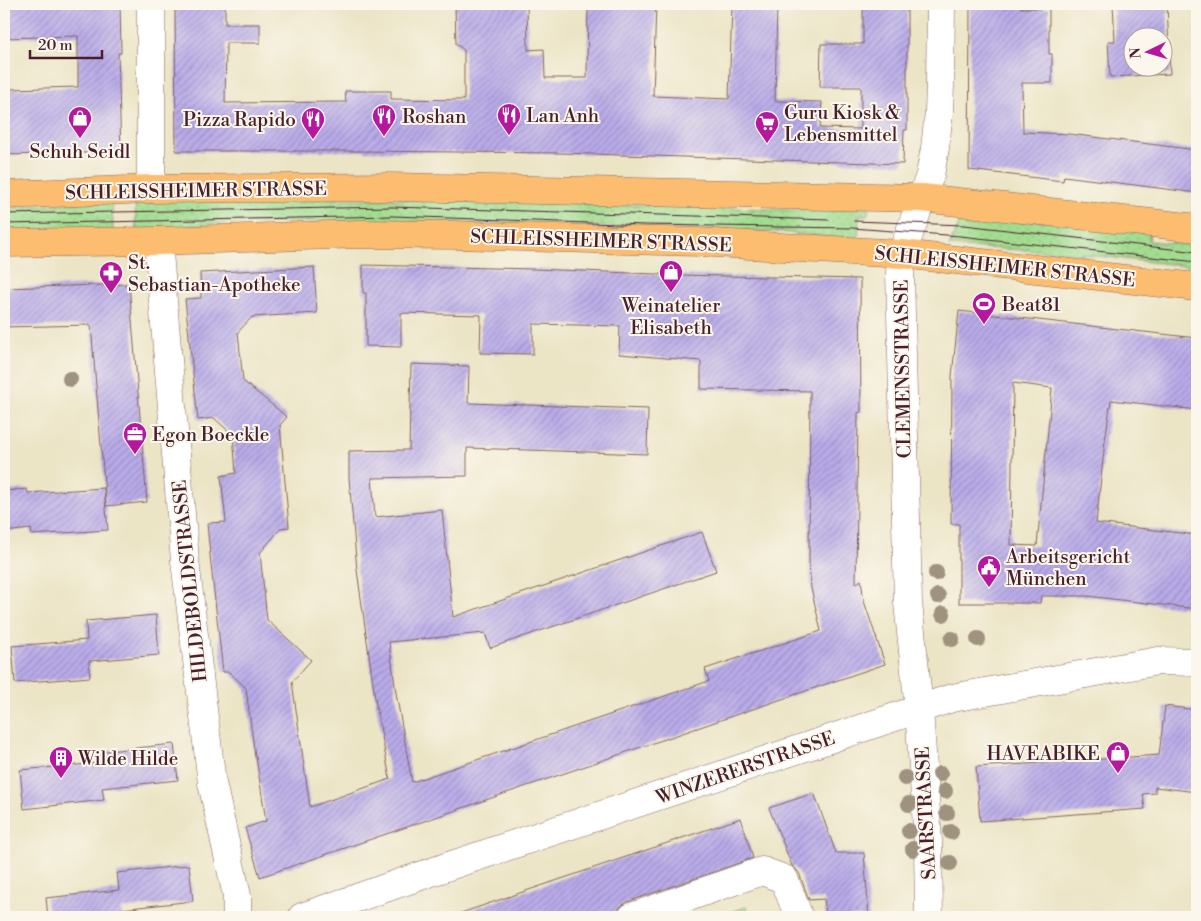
<svg xmlns="http://www.w3.org/2000/svg" width="1201" height="921" viewBox="0 0 1201 921" font-family="'Libre Bodoni',serif">
	<style>
		.grass { fill: url(#grass-dots); stroke: #767e5e }
		.garden { fill: url(#garden-furrows); stroke: #767e5e }
		.building { fill: url(#building-hatch); fill-rule: evenodd }
		.lines { fill: none; stroke-linecap: round; stroke-linejoin: round }
		.minor-casing { stroke: #826461; stroke-width: 29 }
		.major-casing { stroke: #826461; stroke-width: 29 }
		.minor { stroke: #fff; stroke-width: 28 }
		.major { stroke: #fcbd6f; stroke-width: 28 }
		.tram { stroke: #4a1f2b; stroke-width: 1 }
		.tree { fill: #9f927e }
		.labels { text-anchor: middle; stroke-width: 4; stroke-linejoin: round; paint-order: stroke }
		.poi-label { font-size: 19px; fill: #4a1f2b; stroke: #fbf7ec; text-anchor: start }
		.street-label { font-size: 19px; fill: #4a1f2b; stroke: #fbf7ec }
	</style>
	<defs>
		<pattern id="grass-dots" width="8" height="8" patternUnits="userSpaceOnUse" patternTransform="scale(1.25)"><rect width="8" height="8" fill="#a2dd90"/><path d="M2 2h.1M6 6h.1" fill="none" stroke="#8dbd7c" stroke-width="1.8" stroke-linecap="round"/></pattern>
		<pattern id="garden-furrows" width="10" height="10" patternUnits="userSpaceOnUse" patternTransform="scale(1.25)"><rect width="10" height="10" fill="#a2dd90"/><path d="M-1 1l2-2M0 10L10 0M9 11l2-2" fill="none" stroke="#8dbd7c"/></pattern>
		<pattern id="building-hatch" width="6" height="6" patternUnits="userSpaceOnUse" patternTransform="scale(1.25)"><rect width="6" height="6" fill="#b9acea"/><path d="M-1 1l2-2M0 6l6-6M5 7l2-2" fill="none" stroke="#988bbe"/></pattern>
	</defs>
	<rect width="100%" height="100%" fill="#fbf7ec"/>
	<filter id="ink" filterUnits="userSpaceOnUse"><feTurbulence type="fractalNoise" baseFrequency=".02" numOctaves="2"/><feDisplacementMap in="SourceGraphic" scale="10" xChannelSelector="R" yChannelSelector="G"/><feConvolveMatrix kernelMatrix="1 2 1 2 8 2 1 2 1" color-interpolation-filters="sRGB"/></filter>
	<filter id="wash" filterUnits="userSpaceOnUse"><feTurbulence type="fractalNoise" baseFrequency=".0096" numOctaves="4" result="noise"/><feDisplacementMap in="SourceGraphic" scale="20" xChannelSelector="R" yChannelSelector="G"/><feGaussianBlur stdDeviation="1.12" result="paint"/><feColorMatrix in="noise" values="0 0 0 0 0 0 0 0 0 0 0 0 0 0 0 0 0 1.4 0 .05"/><feComposite in="paint" operator="in"/></filter>
	<g filter="url(#wash)">
		<rect width="100%" height="100%" fill="#ebe4c5"/>
		<g class="grass">
			<path d="M135,197L485,200L791,210L845,207H870L867,215H859L858,233H859L857,240L782,232L530,224L356,221L213,224L136,231Z"/>
			<path d="M112,200L113,234L4,231V208Z"/>
			<path d="M964,213L1150,232L1149,241L1197,246V267L1062,252L949,246Z"/>
		</g>
		<path class="garden" d="M746,907L749,917H716Z"/>
		<g id="blocks">
			<g class="building">
				<path d="M4,4H120L121,53H118L121,152L4,155V106H11V89L78,87V36L4,38Z"/>
				<path d="M175,4H225V24H260V43H226L225,103L346,102L345,91H391V99L464,100V50L456,44L455,4H527L528,50L544,49L545,78H587L588,4H656L653,96L729,99L732,4H777L775,101L822,102L820,128L861,129V87H820L821,44H863V4H907V130H904L903,164L559,153L358,151H176Z"/>
				<path d="M970,4H1021V8H1049V54H1052V83H1022L1023,132L1069,134L1197,150V193L1064,176L1063,181L969,170Z"/>
				<path d="M1113,4H1167L1170,74L1110,77L1108,41H1115ZM1134,38H1164V68H1134Z"/>
				<path d="M363,265L534,269L679,275L860,279L861,412L858,413L856,584L861,580L864,601L885,664L260,877L245,828L266,821L256,757H255L246,688L229,672H223L211,565L207,523L226,522L221,476L236,473L233,435L214,418L198,420L185,299L201,298L200,273L314,267L317,313L252,317L238,332L243,381L287,417L280,425L289,527L281,528L260,553L267,620L311,660L292,682L310,807L390,779L376,705L357,570L349,478V451L409,450L411,364L469,366L468,403L648,409L647,454L467,448V476L372,478L375,517L442,510L453,617L702,532L716,571L490,648L485,633L389,642L396,693L412,782L709,681L705,669L821,631L811,588L809,565L810,391L701,389V361L619,354L620,326L533,324V354L480,353L481,315L401,313V347L366,346V293H363Z"/>
				<path d="M129,284L147,502L106,506L91,325L4,327V288Z"/>
				<path d="M959,311L1197,338V410L1111,400L1105,441L1096,523L1197,535V609L1087,596H1041L1040,603H959V524H951L952,376ZM1013,383L1052,388L1037,546L1011,545Z"/>
				<path d="M104,488L108,530L32,535L31,529L4,532V491L27,489L28,493Z"/>
				<path d="M156,615L159,655L89,661L90,677L15,683L12,646L87,640L86,621Z"/>
				<path d="M1165,706L1197,710V792L1155,787V793L1143,794L1145,809L980,821L976,767L1060,762L1159,755Z"/>
				<path d="M174,744L178,780L102,788L104,800L24,809L20,770L100,763L98,752Z"/>
				<path d="M814,793L836,853H864L869,917H826L824,899L809,900L799,873L795,868L792,866L769,808Z"/>
				<path d="M741,818L753,858L627,902L620,907L618,911L601,917H458V914Z"/>
				<path d="M189,865L193,901L121,909L122,917H48L46,898L119,890L117,873Z"/>
			</g>
		</g>
	</g>
	<g filter="url(#ink)">
		<use href="#blocks" fill-opacity="0" stroke="#826461" stroke-width="1"/>
		<g class="lines">
			<g class="minor-casing">
				<g id="minor">
					<path d="M151,4V189"/>
					<path d="M158,241L185,561L212,783L237,896V917"/>
					<path d="M302,917L449,866L952,698L1158,661L1197,662"/>
					<path d="M632,917L762,871L784,879L799,917"/>
					<path d="M929,917L928,841L919,709L908,603L900,272L902,254L930,175L935,148L939,112L940,85L941,4"/>
				</g>
			</g>
			<g class="major-casing">
				<g id="major">
					<path d="M4,195L151,189L390,187L922,198L1197,228"/>
					<path d="M4,243L158,241L360,234L453,235L697,242L902,254L1197,287"/>
				</g>
			</g>
			<use href="#minor" class="minor"/>
			<use href="#major" class="major"/>
			<g class="tram">
				<path d="M4,214L392,207L829,220"/>
				<path d="M854,221L964,225L1197,252"/>
				<path d="M4,224L393,216L645,225L852,228L960,236L1197,262"/>
			</g>
		</g>
		<g class="tree">
			<circle cx="70" cy="379" r="8"/>
			<circle cx="936" cy="573" r="8"/>
			<circle cx="938" cy="596" r="8"/>
			<circle cx="943" cy="614" r="8"/>
			<circle cx="952" cy="639" r="8"/>
			<circle cx="978" cy="639" r="8"/>
			<circle cx="940" cy="774" r="8"/>
			<circle cx="905" cy="778" r="8"/>
			<circle cx="945" cy="791" r="8"/>
			<circle cx="909" cy="804" r="8"/>
			<circle cx="947" cy="813" r="8"/>
			<circle cx="909" cy="831" r="8"/>
			<circle cx="951" cy="832" r="8"/>
			<circle cx="913" cy="849" r="8"/>
			<circle cx="950" cy="863" r="8"/>
		</g>
	</g>
	<defs>
		<g id="restaurant-pin" transform="scale(1.25)"><path d="M0 17L-7.5 6A9.5 9.5 0 1 1 7.5 6Z" fill="#b5179e" stroke="#fbf7ec"/><path d="M-5-6h1v4h1v-4h1v4h1v-4h1v5L-1.5 .5V6h-2V.5L-5-1ZM5-6V6H3V1.5H1.5Q1.5-4 5-6Z" fill="#fff"/></g>
		<g id="shop-pin" transform="scale(1.25)"><path d="M0 17L-7.5 6A9.5 9.5 0 1 1 7.5 6Z" fill="#b5179e" stroke="#fbf7ec"/><path d="M-5-2.5h2.3a2.7 3.5 0 0 1 5.4 0H5L5.5 6h-11ZM-1.5-2.5h3a1.5 2.3 0 0 0-3 0Z" fill="#fff"/></g>
		<g id="supermarket-pin" transform="scale(1.25)"><path d="M0 17L-7.5 6A9.5 9.5 0 1 1 7.5 6Z" fill="#b5179e" stroke="#fbf7ec"/><path d="M-6-5.5h2.5l.6 2H6L4.5 2H-2.5L-4.4-4H-6ZM-1.5 3.2a1.3 1.3 0 1 0 .1 0ZM3 3.2a1.3 1.3 0 1 0 .1 0Z" fill="#fff"/></g>
		<g id="pharmacy-pin" transform="scale(1.25)"><path d="M0 17L-7.5 6A9.5 9.5 0 1 1 7.5 6Z" fill="#b5179e" stroke="#fbf7ec"/><path d="M-2-6h4v4h4v4h-4v4h-4v-4h-4v-4h4Z" fill="#fff"/></g>
		<g id="stadium-pin" transform="scale(1.25)"><path d="M0 17L-7.5 6A9.5 9.5 0 1 1 7.5 6Z" fill="#b5179e" stroke="#fbf7ec"/><path d="M0-5a6.5 5 0 1 0 0 10a6.5 5 0 1 0 0-10ZM-3.5-1.8h7v3.6h-7Z" fill="#fff"/></g>
		<g id="office-pin" transform="scale(1.25)"><path d="M0 17L-7.5 6A9.5 9.5 0 1 1 7.5 6Z" fill="#b5179e" stroke="#fbf7ec"/><path d="M-6-3h4V-5.5h4V-3h4V5H-6ZM-1-4.5V-3h2v-1.5ZM-6 0V1H6V0Z" fill="#fff"/></g>
		<g id="civic-pin" transform="scale(1.25)"><path d="M0 17L-7.5 6A9.5 9.5 0 1 1 7.5 6Z" fill="#b5179e" stroke="#fbf7ec"/><path d="M-.6-6.5H3V-4.5H.6V-3L4-1V1h2V6H-6V1h2V-1L-.6-3ZM-1.2 2.5V6h2.4V2.5Z" fill="#fff"/></g>
		<g id="building-pin" transform="scale(1.25)"><path d="M0 17L-7.5 6A9.5 9.5 0 1 1 7.5 6Z" fill="#b5179e" stroke="#fbf7ec"/><path d="M-4-6H4V6H1V3H-1V6H-4ZM-2.5-4.3h1.7v1.8h-1.7ZM.8-4.3h1.7v1.8H.8ZM-2.5-1h1.7V.8h-1.7ZM.8-1h1.7V.8H.8Z" fill="#fff"/></g>
	</defs>
	<g fill-rule="evenodd">
		<use href="#restaurant-pin" x="509" y="115"/>
		<use href="#restaurant-pin" x="384" y="116"/>
		<use href="#shop-pin" x="80" y="118"/>
		<use href="#restaurant-pin" x="313" y="119"/>
		<use href="#supermarket-pin" x="767" y="123"/>
		<use href="#shop-pin" x="671" y="272"/>
		<use href="#pharmacy-pin" x="111" y="273"/>
		<use href="#stadium-pin" x="984" y="304"/>
		<use href="#office-pin" x="135" y="434"/>
		<use href="#civic-pin" x="989" y="567"/>
		<use href="#shop-pin" x="1118" y="753"/>
		<use href="#building-pin" x="61" y="758"/>
	</g>
	<g class="labels">
		<g class="poi-label">
			<text x="784" y="119">Guru Kiosk &amp;<tspan x="784" dy="22">Lebensmittel</tspan></text>
			<text x="526" y="122">Lan Anh</text>
			<text x="402" y="123">Roshan</text>
			<text x="296" y="126" text-anchor="end">Pizza Rapido</text>
			<text x="80" y="158" text-anchor="middle">Schuh Seidl</text>
			<text x="128" y="269">St.<tspan x="128" dy="22">Sebastian-Apotheke</tspan></text>
			<text x="1002" y="311">Beat81</text>
			<text x="671" y="312" text-anchor="middle">Weinatelier<tspan x="671" dy="22">Elisabeth</tspan></text>
			<text x="152" y="441">Egon Boeckle</text>
			<text x="1006" y="563">Arbeitsgericht<tspan x="1006" dy="22">München</tspan></text>
			<text x="1100" y="760" text-anchor="end">HAVEABIKE</text>
			<text x="78" y="765">Wilde Hilde</text>
		</g>
		<g class="street-label">
			<text transform="translate(196 190) rotate(-1)" y="7">SCHLEISSHEIMER STRASSE</text>
			<text transform="translate(601 240) rotate(2)" y="7">SCHLEISSHEIMER STRASSE</text>
			<text transform="translate(1005 266) rotate(6)" y="7">SCHLEISSHEIMER STRASSE</text>
			<text transform="translate(902 369) rotate(-91)" y="7">CLEMENSSTRASSE</text>
			<text transform="translate(189 581) rotate(-96)" y="7">HILDEBOLDSTRASSE</text>
			<text transform="translate(745 767) rotate(-19)" y="7">WINZERERSTRASSE</text>
			<text transform="translate(925 813) rotate(-93)" y="7">SAARSTRASSE</text>
		</g>
	</g>
	<rect width="1201" height="921" fill="none" stroke="#fbf7ec" stroke-width="20"/>
	<g transform="translate(1148 52) rotate(265)"><circle r="24" fill="#fbf7ec" stroke="#b4a19f"/>
	<path d="M0-4L9 19L0 12L-9 19Z" fill="#b5179e"/>
	<text y="-8" font-size="14" font-weight="bold" text-anchor="middle" fill="#4a1f2b">N</text>
	</g>
	<path d="M30 50v8h72v-8" fill="none" stroke="#4a1f2b" stroke-width="2.5"/>
	<text x="38" y="50" font-size="15" fill="#4a1f2b" stroke="#fbf7ec" stroke-width="4" paint-order="stroke">20 m</text>
</svg>
